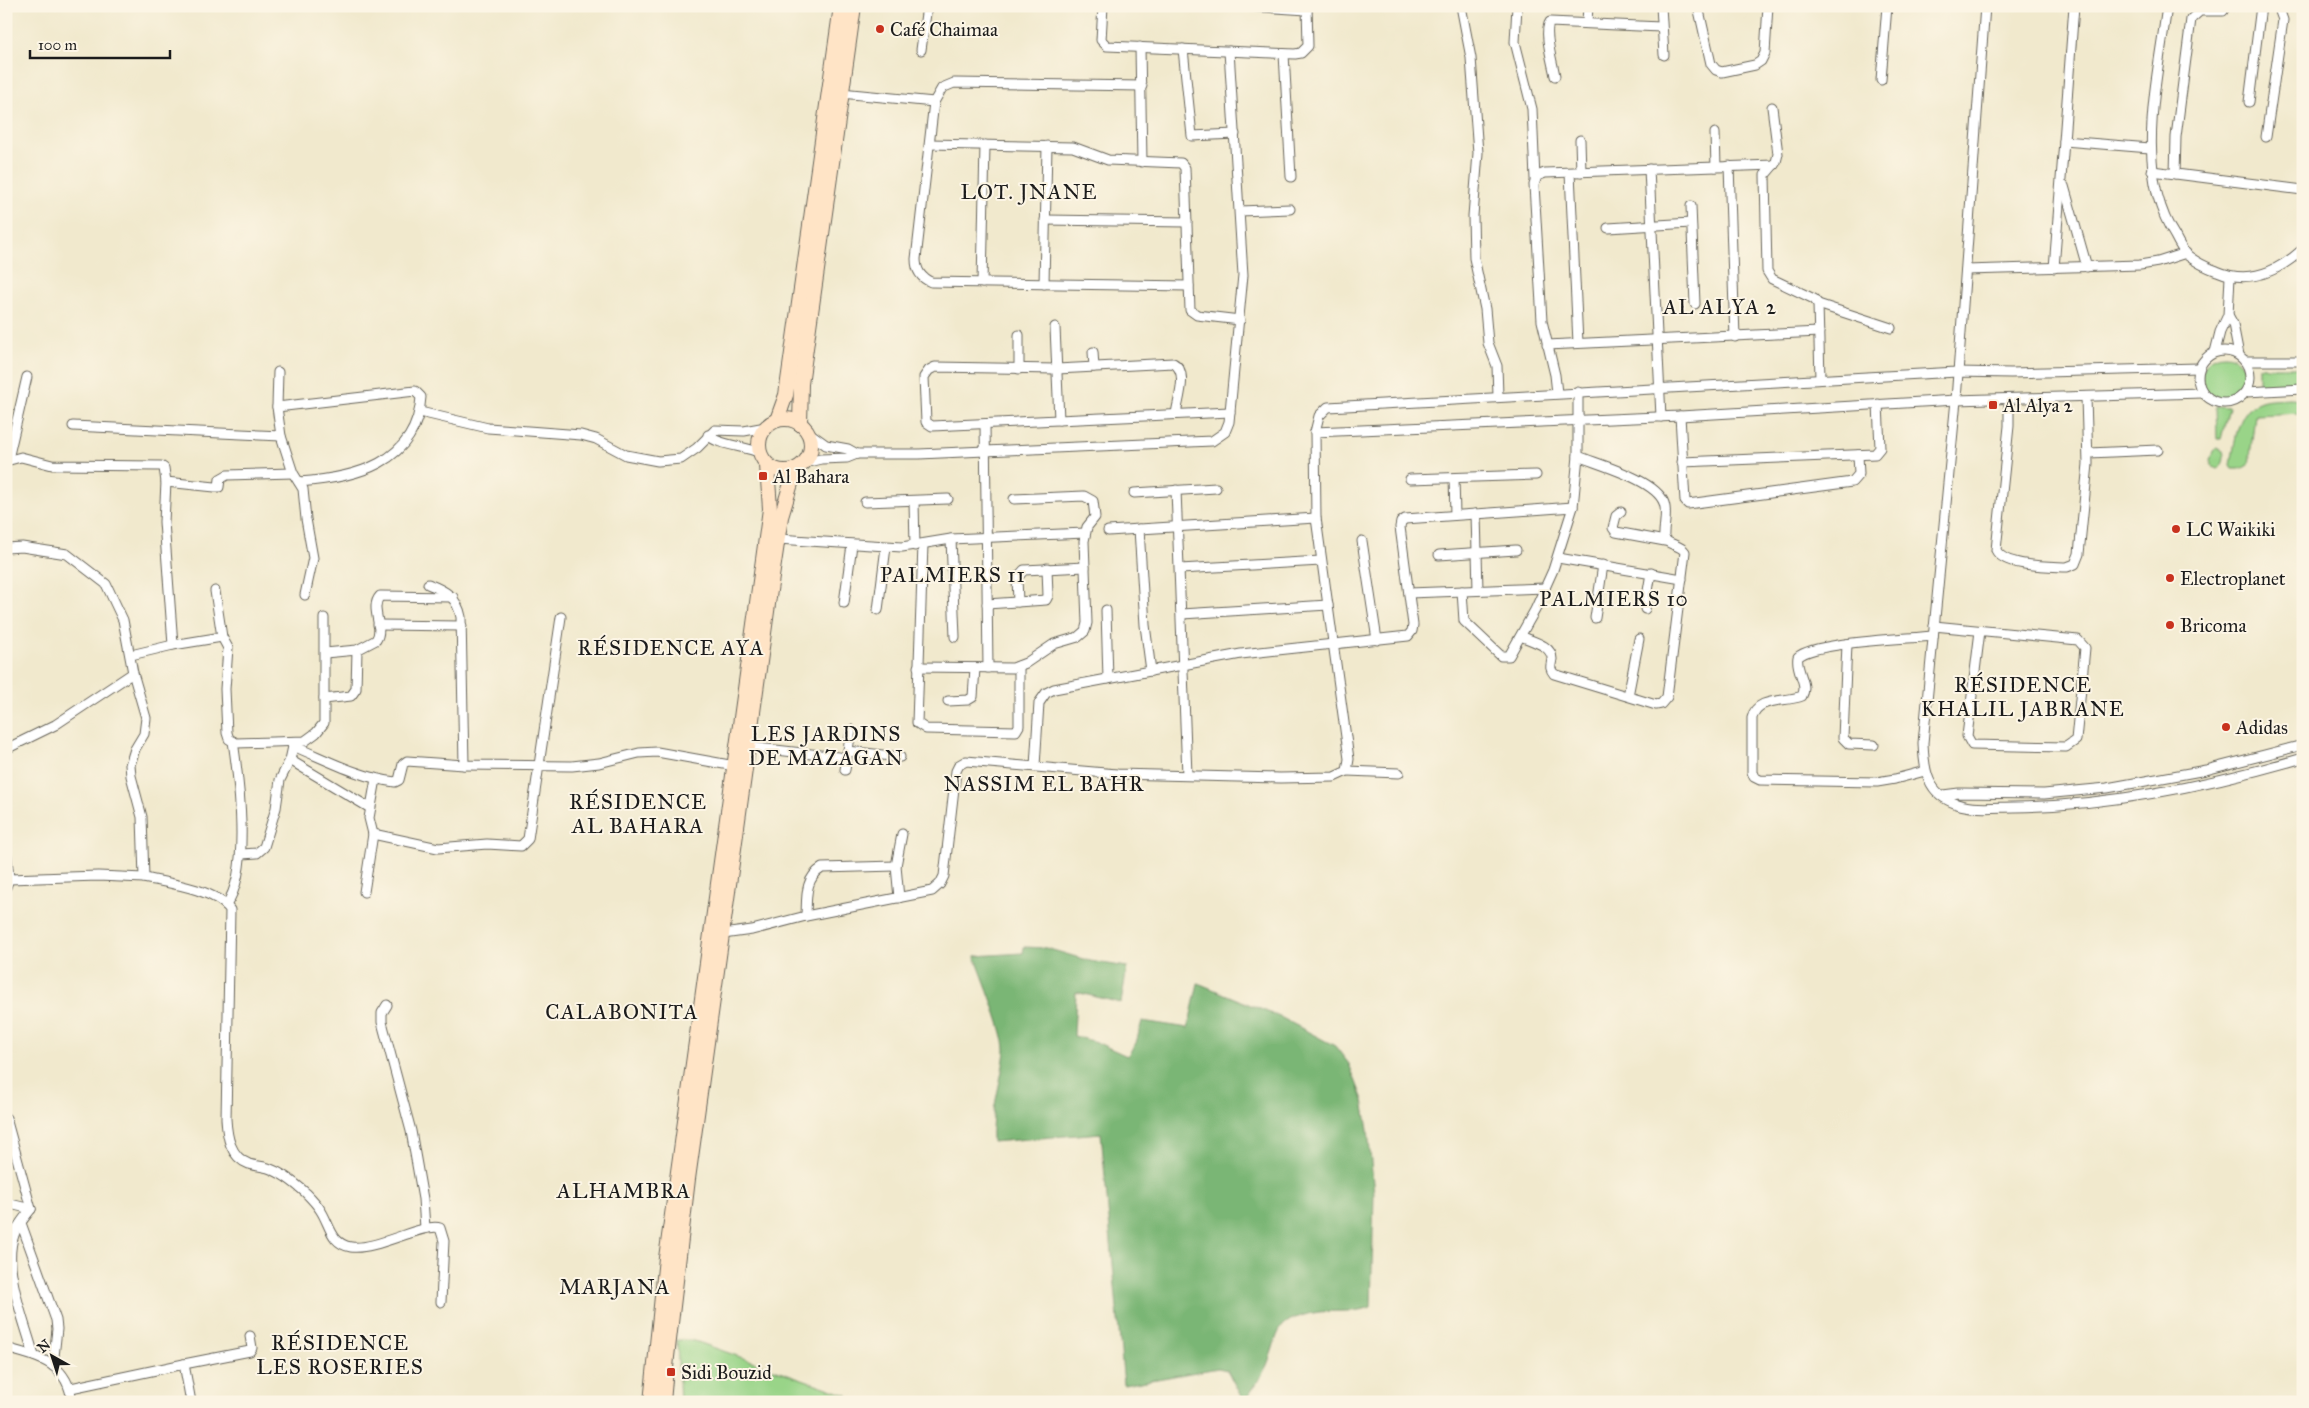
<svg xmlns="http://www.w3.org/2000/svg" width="2309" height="1408" viewBox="0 0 2309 1408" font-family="'IM FELL Great Primer',serif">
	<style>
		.green { fill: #99d488; stroke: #5a7852 }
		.forest { fill: #7ab674; stroke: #4b6948 }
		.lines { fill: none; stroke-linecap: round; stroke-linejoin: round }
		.minor-casing { stroke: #67645a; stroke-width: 11 }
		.secondary-casing { stroke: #67645a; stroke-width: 16 }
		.minor { stroke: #fff; stroke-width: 9 }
		.secondary { stroke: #ffe4c6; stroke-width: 14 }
		.poi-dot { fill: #c8321e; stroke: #fcf5e5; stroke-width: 2 }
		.labels { text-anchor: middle; stroke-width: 4; stroke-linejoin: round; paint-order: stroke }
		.poi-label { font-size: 19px; fill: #1c1c1c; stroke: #fcf5e5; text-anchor: start }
		.quarter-label { font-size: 21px; letter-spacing: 1px; fill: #1c1c1c; stroke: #fcf5e5 }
	</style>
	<rect width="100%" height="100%" fill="#fcf5e5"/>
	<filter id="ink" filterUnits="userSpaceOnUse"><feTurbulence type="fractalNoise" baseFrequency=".02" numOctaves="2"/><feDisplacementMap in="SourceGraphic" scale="10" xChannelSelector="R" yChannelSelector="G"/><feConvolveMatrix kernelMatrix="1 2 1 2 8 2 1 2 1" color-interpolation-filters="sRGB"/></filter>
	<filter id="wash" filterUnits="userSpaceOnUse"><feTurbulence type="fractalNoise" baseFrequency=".0096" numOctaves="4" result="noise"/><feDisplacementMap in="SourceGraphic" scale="20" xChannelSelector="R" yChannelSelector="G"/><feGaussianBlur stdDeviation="1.12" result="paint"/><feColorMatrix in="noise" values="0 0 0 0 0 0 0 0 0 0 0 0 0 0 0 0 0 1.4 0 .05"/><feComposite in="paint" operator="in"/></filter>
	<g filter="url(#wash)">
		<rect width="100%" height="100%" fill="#f1e9cd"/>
		<g class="green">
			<circle cx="2224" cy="377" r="22"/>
			<path d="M2259,367H2303V384L2259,387Z"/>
			<path d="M2289,398L2303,399V413L2255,415L2249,465L2244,468H2233L2231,465C2235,444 2236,409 2261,401C2270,398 2280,399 2289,398Z"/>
			<path d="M2216,406L2229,407L2221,439H2217Z"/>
			<path d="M2217,448L2223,451C2225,458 2224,465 2217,469L2213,467L2210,461L2213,451Z"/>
			<path d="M677,1340L695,1341L847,1395L849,1402H680Z"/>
		</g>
		<path class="forest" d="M1024,947L1046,948L1090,961L1127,967L1121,1003L1076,992L1074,1036L1096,1042L1127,1056L1136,1043L1142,1021L1188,1028L1198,983L1282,1018L1335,1046L1349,1064L1363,1100L1368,1130L1374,1194L1371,1307C1353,1314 1332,1309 1313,1313C1273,1321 1280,1333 1267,1365C1261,1378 1252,1390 1244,1402L1227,1370L1218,1368L1124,1385L1101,1133L992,1142C990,1111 1002,1082 1005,1051C1006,1034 982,976 975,956L1023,953Z"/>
	</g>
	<g filter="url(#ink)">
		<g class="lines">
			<g class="minor-casing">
				<g id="minor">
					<path d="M1103,6L1101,40L1107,46L1295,54L1301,53L1308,46L1307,6"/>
					<path d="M1246,6L1307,10"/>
					<path d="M1461,6L1471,58L1478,153L1473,216L1474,258L1485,309L1488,343L1497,366L1498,396"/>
					<path d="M1517,6L1515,42L1532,109L1535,179"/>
					<path d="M1661,6L1664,55"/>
					<path d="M1698,6L1711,64L1716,70L1722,72L1755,65L1761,61L1765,53L1768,6"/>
					<path d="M1985,6L1956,400L1923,743C1924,770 1927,794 1957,804C1974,810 1997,807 2014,807C2112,806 2210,785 2303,758"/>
					<path d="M2074,6L2064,141L2150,148"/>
					<path d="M2167,6C2158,78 2133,171 2175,236C2178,242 2182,250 2187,255C2196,262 2206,267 2217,271C2249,285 2279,271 2303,249"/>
					<path d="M1587,22L1588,6"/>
					<path d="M1140,47L1142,162"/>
					<path d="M1183,49L1192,136L1235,134"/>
					<path d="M921,50L927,6"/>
					<path d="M1284,54L1291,177"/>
					<path d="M1555,76C1553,64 1543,31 1550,22L1661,27"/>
					<path d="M1881,80L1887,6"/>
					<path d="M1142,86L954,83L942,88L934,102L916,259C916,270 921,278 931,282L1189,286"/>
					<path d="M841,93L934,102"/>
					<path d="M2249,102L2261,6"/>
					<path d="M1772,107L1778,154L1776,162L1765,175L1767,271L1772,279L1814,299L1818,304L1820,379"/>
					<path d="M1715,133L1716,167"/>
					<path d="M2266,137L2283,20L2278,6"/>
					<path d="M1580,140L1581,172"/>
					<path d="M930,144L1073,147L1108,160L1181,163L1185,168L1190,310L1197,315L1240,320"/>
					<path d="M1729,166L1735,337"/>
					<path d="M1649,169L1661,417"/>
					<path d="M2152,171L2303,190"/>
					<path d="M1570,173L1578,343"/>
					<path d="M2175,174L2176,137L2191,19L2200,11H2223L2225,6"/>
					<path d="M2064,186L2087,267"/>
					<path d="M1691,206L1695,304"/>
					<path d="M1240,211L1290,209"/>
					<path d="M1045,220L1187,222"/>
					<path d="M1608,228L1691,223"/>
					<path d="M2054,268L2064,141"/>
					<path d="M1966,270L2140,265L2158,262L2186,253"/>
					<path d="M982,283L985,145"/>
					<path d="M1044,284L1047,146"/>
					<path d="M1818,304L1891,328"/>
					<path d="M2228,315L2233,324L2239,355"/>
					<path d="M1055,327L1059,420"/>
					<path d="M1019,335V369"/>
					<path d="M1547,345L1819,332"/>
					<circle cx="2224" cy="377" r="26"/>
					<path d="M1093,352L1094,367"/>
					<path d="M2215,352L2220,332L2228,315L2230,277"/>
					<path d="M2245,361H2303"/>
					<path d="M278,372L277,407L281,436L293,473L303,489L306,519L313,558L305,595"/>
					<path d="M2246,392L2303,389"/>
					<path d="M1557,393L1555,375L1542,321L1534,185L1537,176L1545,173L1774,165"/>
					<path d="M2009,400V426L1996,550C2004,567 2049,566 2067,567L2075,564L2079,554L2088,464L2086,397"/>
					<path d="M277,407L415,391L421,397C417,464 354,478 299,482"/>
					<path d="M420,412L488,428L581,435L596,439L626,455L658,461L681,459L697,448L715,430L744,431L766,427"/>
					<path d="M1176,414C1178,399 1189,371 1173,363L1057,369L935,367L929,370L924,377L926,422L932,426L1230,412"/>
					<path d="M1680,416L1685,501L1688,504L1852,482L1859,474L1858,455"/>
					<path d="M985,424L988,668"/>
					<path d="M73,426L281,436"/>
					<path d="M808,432L826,445L848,449L857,454"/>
					<path d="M1315,432L1680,416L1956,400L2203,393"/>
					<path d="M708,435C716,445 746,446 760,453"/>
					<path d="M2089,453L2158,450"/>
					<path d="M8,459L27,377"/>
					<path d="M6,461L21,457L52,465L161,466L164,468L166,482L215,487H219L220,479L227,475L293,473"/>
					<path d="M1682,462L1875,454L1880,448L1878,404"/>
					<path d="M804,463L821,459L847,458L857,454H919L1212,441L1225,432L1229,422L1243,275L1229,51"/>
					<path d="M1454,478L1455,515"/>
					<path d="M1410,479L1536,475"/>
					<path d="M166,482L164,522L173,645"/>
					<path d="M1176,490L1187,775"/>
					<path d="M1134,493L1216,488"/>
					<path d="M914,501L915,546"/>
					<path d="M865,502L948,499"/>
					<path d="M1621,512L1616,516L1613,528L1616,532L1665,541"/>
					<path d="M1476,514L1478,590"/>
					<path d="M1139,529L1145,625L1151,671"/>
					<path d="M1108,531L1316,518"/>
					<path d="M778,539L902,547L951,539L1085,533"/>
					<path d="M951,539L955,637"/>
					<path d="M1362,541L1377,640"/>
					<path d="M923,544L917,723L926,729L1016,731L1019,726V666"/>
					<path d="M6,548L22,547L67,554L106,584L123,620L133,673L146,718L144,734L135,749L130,765L131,776L142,817L144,878C168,883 215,889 230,910L226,1119C227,1136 230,1157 249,1164C255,1166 262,1166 268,1168C280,1172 296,1184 306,1193C311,1198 317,1204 321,1211C330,1225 331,1244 351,1247C375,1251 425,1222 440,1228L444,1241L441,1302"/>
					<path d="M1439,555L1516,550"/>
					<path d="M1558,558L1682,579"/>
					<path d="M1180,569L1321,561"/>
					<path d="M428,584C446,591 457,597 461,617L464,765"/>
					<path d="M215,591L222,637L228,648L225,689L227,733L229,739L236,743L305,741L316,733L324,723V618"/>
					<path d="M1462,591L1464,621L1501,656H1509L1535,610L1553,570L1573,507L1578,456V392"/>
					<path d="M1409,593L1545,588"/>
					<path d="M1018,602L1017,578L1024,570L1085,567"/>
					<path d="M844,603L852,545"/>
					<path d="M987,604L1046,600L1048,596L1047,568"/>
					<path d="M1645,609L1651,573"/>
					<path d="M878,610L886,547"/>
					<path d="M1106,610L1108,679"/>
					<path d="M1182,614L1328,605"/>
					<path d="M1595,618L1603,565"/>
					<path d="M378,625L462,626"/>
					<path d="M1934,626L2078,640L2085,648L2076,740L2066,747L1972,745L1967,736L1980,631"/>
					<path d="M1521,636C1531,641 1552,645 1552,659C1551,666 1549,668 1554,674L1656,705L1661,704L1667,697L1685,552C1680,544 1669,546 1664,538C1663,527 1668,514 1664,503C1656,480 1600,465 1578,456"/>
					<path d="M1847,644L1843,738L1849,744L1874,745"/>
					<path d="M325,653L357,650L376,640C385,627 369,608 380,596L453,597"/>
					<path d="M131,655L173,645L222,637"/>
					<path d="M918,667L1013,668L1026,663L1054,644L1078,637L1085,631L1087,623L1084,541L1087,527L1095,517L1093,501L1084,496L1014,499"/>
					<path d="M1628,696L1639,639"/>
					<path d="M324,699L351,696L356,689L357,650"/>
					<path d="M948,701L968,700L973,697L975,668"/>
					<path d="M293,746C325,759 360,778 395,782L399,780L403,764L407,761L464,765L572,766L599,763L639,753L657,752L735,766"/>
					<path d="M750,747L847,758"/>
					<path d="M6,749L55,725L133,673"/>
					<path d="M848,751L900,757"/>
					<path d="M290,760L370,808"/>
					<path d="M1035,766L1039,703L1046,693L1054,689L1241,654L1408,636L1412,631L1413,625L1400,527L1401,522L1405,519L1573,507"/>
					<path d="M845,770L851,730"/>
					<path d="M1347,771L1399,773"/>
					<path d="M1925,771L1895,779L1877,782L1760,780L1754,777L1752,772V718C1757,696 1785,703 1802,696C1809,684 1795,670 1798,657C1813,642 1907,639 1933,636"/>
					<path d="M1943,795L1959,793L2044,794L2107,788L2206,770L2303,745"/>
					<path d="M373,834L438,848L487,844L521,846L528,839L561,617"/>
					<path d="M6,848L9,879L6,887"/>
					<path d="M242,854L257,853L264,847L276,808L280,780L290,760L294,742"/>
					<path d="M9,879L98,876L144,878"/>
					<path d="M364,892L373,834L369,818L376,779"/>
					<path d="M899,898L896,866L902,834"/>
					<path d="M226,905C251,871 239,782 233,741"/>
					<path d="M806,916C807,898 804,879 822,868L896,866"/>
					<path d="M723,934L752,930L806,916L932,891L940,884L944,876L956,771L959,765L966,761L1117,774L1280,778L1334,777L1347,771L1349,759L1316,518L1315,432L1319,416L1328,407L1957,372L2011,373L2199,368"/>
					<path d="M387,1005L382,1013V1022L411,1131L423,1199L425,1228"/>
					<path d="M6,1118L31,1209"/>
					<path d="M6,1203L31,1209"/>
					<path d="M31,1209C25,1217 17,1226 14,1235C2,1269 25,1322 34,1356"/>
					<path d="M21,1223L56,1320L57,1329L53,1366"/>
					<path d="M6,1348C39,1357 68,1363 72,1402"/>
					<path d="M184,1364L250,1351L252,1348L250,1336"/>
					<path d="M71,1388L184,1364L191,1402"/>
				</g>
			</g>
			<g class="secondary-casing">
				<g id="secondary">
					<circle cx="785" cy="445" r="26"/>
					<path d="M777,420L786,395L841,6"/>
					<path d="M800,424L801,384L854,6"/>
					<path d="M651,1402L666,1258L770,509L767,465"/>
					<path d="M663,1402L667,1357L688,1179L769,597L781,517L795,470"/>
				</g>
			</g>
			<use href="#minor" class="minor"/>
			<use href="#secondary" class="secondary"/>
		</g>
	</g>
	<g class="poi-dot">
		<circle cx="880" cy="29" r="5"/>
		<rect x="1988" y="400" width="10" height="10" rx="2.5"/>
		<rect x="758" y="471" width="10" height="10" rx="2.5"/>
		<circle cx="2176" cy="529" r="5"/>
		<circle cx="2170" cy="578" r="5"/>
		<circle cx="2170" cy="625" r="5"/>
		<circle cx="2226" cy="727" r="5"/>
		<rect x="666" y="1367" width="10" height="10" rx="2.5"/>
	</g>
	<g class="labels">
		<g class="poi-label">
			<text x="890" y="36">Café Chaimaa</text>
			<text x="2003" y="412">Al Alya 2</text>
			<text x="773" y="483">Al Bahara</text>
			<text x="2186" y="536">LC Waikiki</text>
			<text x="2180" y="585">Electroplanet</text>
			<text x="2180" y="632">Bricoma</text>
			<text x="2236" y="734">Adidas</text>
			<text x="681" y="1379">Sidi Bouzid</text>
		</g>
		<g class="quarter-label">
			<text x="1029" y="199">LOT. JNANE</text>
			<text x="1720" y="314">AL ALYA 2</text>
			<text x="953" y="582">PALMIERS 11</text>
			<text x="1614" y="606">PALMIERS 10</text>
			<text x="671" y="655">RÉSIDENCE AYA</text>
			<text x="2023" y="692">RÉSIDENCE<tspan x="2023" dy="24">KHALIL JABRANE</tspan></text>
			<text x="826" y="741">LES JARDINS<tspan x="826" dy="24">DE MAZAGAN</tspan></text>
			<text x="1044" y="791">NASSIM EL BAHR</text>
			<text x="638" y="809">RÉSIDENCE<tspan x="638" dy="24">AL BAHARA</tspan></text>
			<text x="622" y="1019">CALABONITA</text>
			<text x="624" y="1198">ALHAMBRA</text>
			<text x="615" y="1294">MARJANA</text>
			<text x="340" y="1350">RÉSIDENCE<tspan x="340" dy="24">LES ROSERIES</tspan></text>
		</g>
	</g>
	<rect width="2309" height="1408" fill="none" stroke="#fcf5e5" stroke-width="25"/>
	<g transform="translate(52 1356) rotate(321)" stroke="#fcf5e5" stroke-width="4" paint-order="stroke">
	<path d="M0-4L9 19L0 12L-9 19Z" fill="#1c1c1c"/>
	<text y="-8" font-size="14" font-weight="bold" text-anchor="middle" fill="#1c1c1c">N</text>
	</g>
	<path d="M30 50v8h140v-8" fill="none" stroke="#1c1c1c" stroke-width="2.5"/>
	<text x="38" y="50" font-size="15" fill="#1c1c1c" stroke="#fcf5e5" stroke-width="4" paint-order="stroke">100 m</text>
</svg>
